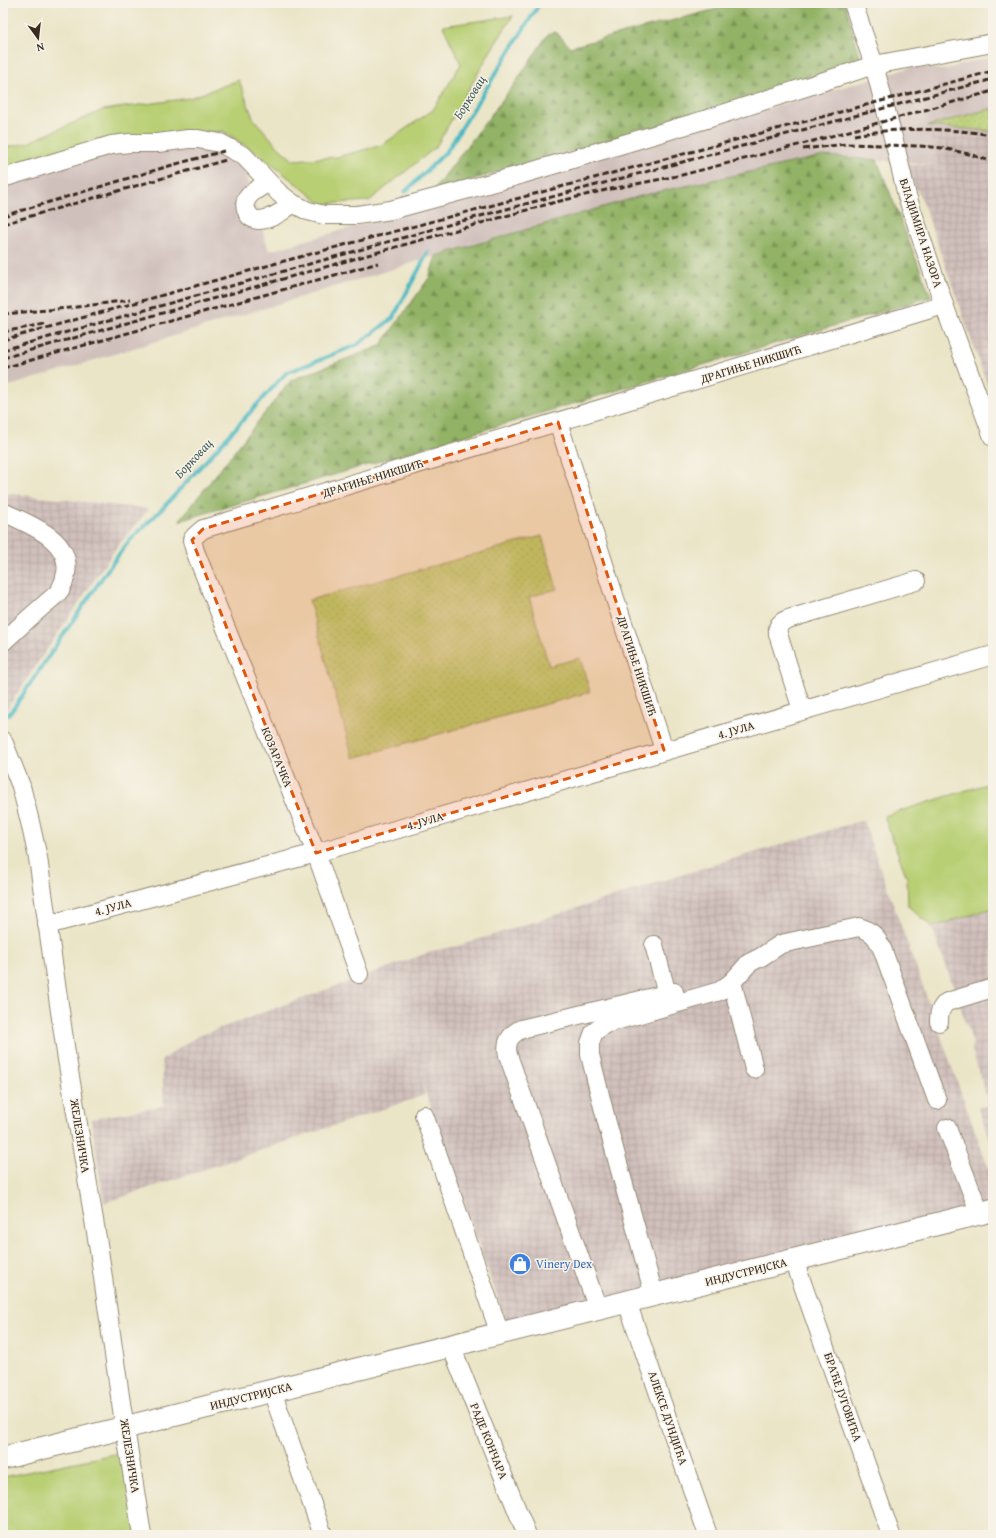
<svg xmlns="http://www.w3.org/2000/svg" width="996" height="1538" viewBox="0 0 996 1538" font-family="'Gentium Book Plus',serif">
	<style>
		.industrial { fill: url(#industrial-grid) }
		.railway { fill: #d0c0bc }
		.green { fill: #b8cf73; stroke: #7a7c48 }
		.forest { fill: url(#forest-firs); stroke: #666e42 }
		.garden { fill: url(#garden-dots); stroke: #7a7c48 }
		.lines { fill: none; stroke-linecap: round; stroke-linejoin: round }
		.stream { stroke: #4bb9c3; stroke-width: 4 }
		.minor-casing { stroke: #938873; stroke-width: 20 }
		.major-casing { stroke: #938873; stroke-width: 24 }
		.minor { stroke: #fff; stroke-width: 18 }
		.major { stroke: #fff; stroke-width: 22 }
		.rail { stroke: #3b2a1e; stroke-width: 3; stroke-dasharray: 6 3; stroke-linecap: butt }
		.marked { fill: #df570d; fill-opacity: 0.2; stroke: #df570d; stroke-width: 3; stroke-dasharray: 8 5; stroke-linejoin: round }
		.labels { text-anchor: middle; stroke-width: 3; stroke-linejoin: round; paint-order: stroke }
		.street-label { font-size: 12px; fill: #3b2a1e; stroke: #f7f3e8 }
		.shop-label { font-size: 12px; fill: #366cbe; stroke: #f7f3e8; text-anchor: start }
		.water-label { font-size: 13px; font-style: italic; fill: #415c58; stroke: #f7f3e8 }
	</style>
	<defs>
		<pattern id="industrial-grid" width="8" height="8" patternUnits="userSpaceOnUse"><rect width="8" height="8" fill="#d0c0bc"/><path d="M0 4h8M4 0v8" fill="none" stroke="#b4a5a1"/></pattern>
		<pattern id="forest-firs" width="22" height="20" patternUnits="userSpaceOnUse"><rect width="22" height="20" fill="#92b265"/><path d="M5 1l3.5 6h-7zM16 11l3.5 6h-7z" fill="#789153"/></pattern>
		<pattern id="garden-dots" width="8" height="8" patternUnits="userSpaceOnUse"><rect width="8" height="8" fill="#b8cf73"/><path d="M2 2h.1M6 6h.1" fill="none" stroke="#9fb263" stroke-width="1.8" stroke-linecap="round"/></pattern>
	</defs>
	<rect width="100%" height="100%" fill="#f7f3e8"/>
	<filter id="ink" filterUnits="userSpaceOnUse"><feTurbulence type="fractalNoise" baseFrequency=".025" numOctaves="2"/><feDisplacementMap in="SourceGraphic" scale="8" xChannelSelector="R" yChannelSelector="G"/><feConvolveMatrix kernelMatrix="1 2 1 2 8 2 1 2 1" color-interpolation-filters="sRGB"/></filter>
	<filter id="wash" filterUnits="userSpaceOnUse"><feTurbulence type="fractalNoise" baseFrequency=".012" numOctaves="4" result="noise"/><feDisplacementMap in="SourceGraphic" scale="16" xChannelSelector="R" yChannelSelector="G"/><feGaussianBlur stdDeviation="0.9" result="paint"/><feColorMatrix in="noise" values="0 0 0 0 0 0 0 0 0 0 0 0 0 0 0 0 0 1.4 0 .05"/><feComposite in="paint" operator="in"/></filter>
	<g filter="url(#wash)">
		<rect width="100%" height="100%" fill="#ebe5c8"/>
		<g class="industrial">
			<path d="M928,126L993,131V401L922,200L904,165H937Z"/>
			<path d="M3,493L149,509L116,548L6,710L3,705Z"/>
			<path d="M863,820L993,1181V1204L591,1302L505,1320L422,1082L425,1095L104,1203L91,1119L164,1106L162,1060L186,1043L201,1035L436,950L458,946L719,863Z"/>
			<path d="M993,908V1150L978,1108L989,1105L972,1050L973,1043L932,927Z"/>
		</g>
		<path class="railway" d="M993,56V108L928,126L937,165L823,156L501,236L3,388V174L228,117L269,251L916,66L942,70Z"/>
		<g class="green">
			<path d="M513,16L490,52L436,147L369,201L322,204L261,156L223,131L180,134L3,176V148L27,143L103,110L190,98L239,80L253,118L279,148L293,160L337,157L382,145L433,110L461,64L443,26Z"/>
			<path d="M993,782V908L932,927L908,906L907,878L884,816Z"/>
			<path d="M124,1452L140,1535H3V1477Z"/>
		</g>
		<g class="forest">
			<path d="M740,3H845L862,64L724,107L433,191L516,82L548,34L556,32L570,47Z"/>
			<path d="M823,156L877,160L931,297L179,521L291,380L380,346L429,278L436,256L644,195Z"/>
		</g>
		<g class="garden">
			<path d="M993,108V131L928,126Z"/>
			<path d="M542,536L557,589L529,597L549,666L580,658L590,692L353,758L309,600Z"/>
		</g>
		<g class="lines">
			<g class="stream">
				<path d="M405,192L447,151L540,3"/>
				<path d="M3,718L11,712L106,572L129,541L161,510L286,373L357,345L393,318L428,252"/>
			</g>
		</g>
	</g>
	<g filter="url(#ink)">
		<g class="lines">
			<g class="minor-casing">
				<g id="minor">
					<path d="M853,3L874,65L895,145L907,196L944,305L993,437"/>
					<path d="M3,178L111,145L130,143H158L188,139H198L220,143L244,156L279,193L292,203L308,211L324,215H357L391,210L513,177L707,119L874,65L993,43"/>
					<path d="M268,182C262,187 252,191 248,197C245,200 245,205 246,209C252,232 283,213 292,203"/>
					<path d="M558,422L664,750"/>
					<path d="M3,512C28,524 72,539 66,573C65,579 63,585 60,590C56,596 49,600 44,605C30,617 17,629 3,642"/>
					<path d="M802,710L778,634C776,622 785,620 795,617L916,581"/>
					<path d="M3,741L21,786L30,822L38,858L66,1053L99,1250L121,1403L142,1535"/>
					<path d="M47,925L316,853L993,655"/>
					<path d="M654,945L667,994"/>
					<path d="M359,974L316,853L195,551L192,540L195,536L203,529L944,305"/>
					<path d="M732,982L754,1069"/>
					<path d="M939,1022C939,1013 940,1008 947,1002L993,988"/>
					<path d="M424,1115L500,1334"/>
					<path d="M947,1128L980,1214"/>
					<path d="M794,1260L891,1535"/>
					<path d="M654,1295L606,1119L590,1055V1043L594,1032L605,1024L720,991L732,982L749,963L761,957L781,944L859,927C874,932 877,937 883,951L937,1100"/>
					<path d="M627,1302L708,1535"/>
					<path d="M598,1309L508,1055C505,1042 510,1035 521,1029L674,992"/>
					<path d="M451,1346L527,1535"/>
					<path d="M272,1391L323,1535"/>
				</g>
			</g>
			<g class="major-casing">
				<path id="major" d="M3,1458L993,1210"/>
			</g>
			<use href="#minor" class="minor"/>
			<use href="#major" class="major"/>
			<g class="rail">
				<path d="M854,135C901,127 946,128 993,135"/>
				<path d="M803,149L846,144L920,146L942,148L969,154L993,162"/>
				<path d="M3,216L169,166L224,151"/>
				<path d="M3,224L226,160"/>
				<path d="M3,314L69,308L130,300"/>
				<path d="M3,332L44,324"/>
				<path d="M3,340L277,263L993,71"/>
				<path d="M3,350L473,218L993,79"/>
				<path d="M3,358L552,203L606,190L682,175L806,143L993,91"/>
				<path d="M3,368L378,263"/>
			</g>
		</g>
	</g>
	<path class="marked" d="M558,422L664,750L316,853L192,540L203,529Z"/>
	<defs>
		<g id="shop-disc" transform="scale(1.15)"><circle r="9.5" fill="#3f7fe0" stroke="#f7f3e8"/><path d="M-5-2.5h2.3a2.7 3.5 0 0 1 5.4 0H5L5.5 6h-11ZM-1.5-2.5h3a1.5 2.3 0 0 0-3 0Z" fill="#fff"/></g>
	</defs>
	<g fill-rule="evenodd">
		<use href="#shop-disc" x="520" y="1264"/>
	</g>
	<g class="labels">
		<g class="street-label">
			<text transform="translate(921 233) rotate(72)" y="4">ВЛАДИМИРА НАЗОРА</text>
			<text transform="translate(751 364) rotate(-17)" y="4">ДРАГИЊЕ НИКШИЋ</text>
			<text transform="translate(373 478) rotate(-17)" y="4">ДРАГИЊЕ НИКШИЋ</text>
			<text transform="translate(637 666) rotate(72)" y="4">ДРАГИЊЕ НИКШИЋ</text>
			<text transform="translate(736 730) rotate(-16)" y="4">4. ЈУЛА</text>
			<text transform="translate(277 757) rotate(68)" y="4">КОЗАРАЧКА</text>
			<text transform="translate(425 821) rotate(-16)" y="4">4. ЈУЛА</text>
			<text transform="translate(113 907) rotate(-15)" y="4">4. ЈУЛА</text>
			<text transform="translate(80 1136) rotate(81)" y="4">ЖЕЛЕЗНИЧКА</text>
			<text transform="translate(746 1272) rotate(-14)" y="4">ИНДУСТРИЈСКА</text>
			<text transform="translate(251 1396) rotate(-14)" y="4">ИНДУСТРИЈСКА</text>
			<text transform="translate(843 1397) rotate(71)" y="4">БРАЋЕ ЈУГОВИЋА</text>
			<text transform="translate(668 1418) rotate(71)" y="4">АЛЕКСЕ ДУНДИЋА</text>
			<text transform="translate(489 1441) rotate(68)" y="4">РАДЕ КОНЧАРА</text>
			<text transform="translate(130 1456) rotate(81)" y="4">ЖЕЛЕЗНИЧКА</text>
		</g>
		<g class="shop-label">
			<text x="536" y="1268">Vinery Dex</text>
		</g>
		<g class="water-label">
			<text transform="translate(469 97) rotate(-58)" y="5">Борковац</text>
			<text transform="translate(193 458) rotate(-47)" y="5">Борковац</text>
		</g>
	</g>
	<rect width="996" height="1538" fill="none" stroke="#f7f3e8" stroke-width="16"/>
	<g transform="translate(38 38) rotate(165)" stroke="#f7f3e8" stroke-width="3" paint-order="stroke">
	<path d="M0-3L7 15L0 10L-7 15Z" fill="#3b2a1e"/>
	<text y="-6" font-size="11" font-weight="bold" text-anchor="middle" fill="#3b2a1e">N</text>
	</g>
</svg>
